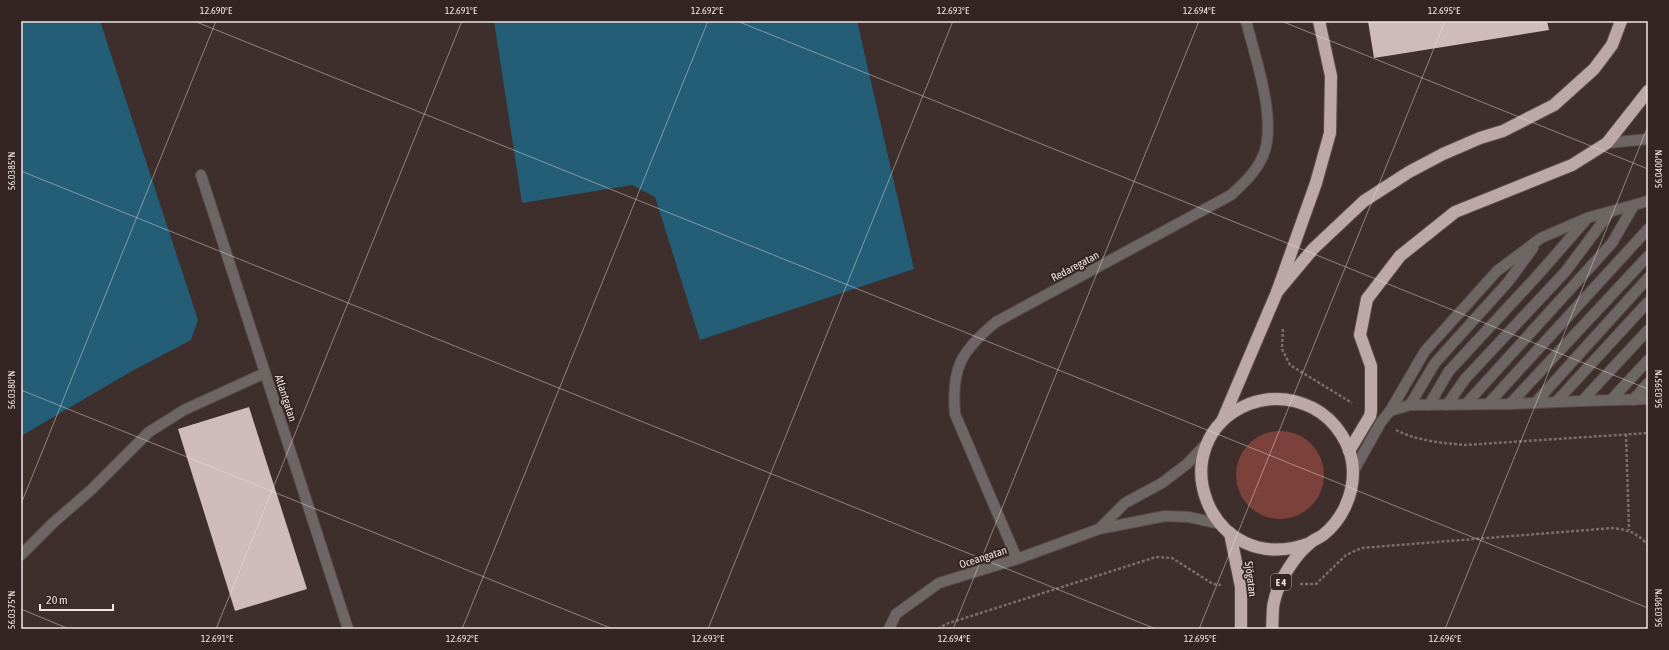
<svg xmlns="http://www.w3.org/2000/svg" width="1669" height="650" viewBox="0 0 1669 650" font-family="'Asap Condensed',sans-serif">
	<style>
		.green { fill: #7d413b }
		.water { fill: #245d76 }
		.building { fill: #cfbbb9 }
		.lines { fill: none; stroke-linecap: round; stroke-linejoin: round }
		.lane-casing { stroke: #5a4c4a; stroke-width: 12 }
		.street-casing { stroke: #5a4c4a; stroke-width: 12 }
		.highway-casing { stroke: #5a4c4a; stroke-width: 14 }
		.path { stroke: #7a6c6b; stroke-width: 2.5; stroke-dasharray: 3 2; stroke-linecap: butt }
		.lane { stroke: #6d6664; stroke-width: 10 }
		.street { stroke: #6d6664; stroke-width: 10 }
		.highway { stroke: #bca9a7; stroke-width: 12 }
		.ticks { fill: none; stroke: #f0e6e5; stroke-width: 1; stroke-opacity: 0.45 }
		.labels { text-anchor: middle; stroke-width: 4; stroke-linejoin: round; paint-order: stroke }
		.shield { fill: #342524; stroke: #b8acab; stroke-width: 1 }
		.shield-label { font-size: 10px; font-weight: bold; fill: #f0e6e5 }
		.street-label { font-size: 11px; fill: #f0e6e5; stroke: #342524 }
		.neatline { fill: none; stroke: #f0e6e5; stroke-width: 1.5 }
		.ticks-label { font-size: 10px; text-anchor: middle; fill: #f0e6e5 }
	</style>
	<rect width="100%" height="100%" fill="#3e2f2d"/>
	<circle class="green" cx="1280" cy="475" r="44"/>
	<g class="water">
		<path d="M21,21H100L198,320L191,340L132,371L21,436Z"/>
		<path d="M494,21H857L914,269L700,340L655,197L632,185L522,203Z"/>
	</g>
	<g class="building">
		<path d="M1368,21H1547L1549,30L1374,58Z"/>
		<path d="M249,407L307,589L235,611L178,429Z"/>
	</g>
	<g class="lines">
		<g class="lane-casing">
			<g id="lane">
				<path d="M1607,143L1648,139"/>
				<path d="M1611,400L1648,360"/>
				<path d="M1633,400L1648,383"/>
				<path d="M1582,401L1648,399"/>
				<path d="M1556,402L1648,302"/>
				<path d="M1535,403L1648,278"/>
				<path d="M1466,404L1612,243L1634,205"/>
				<path d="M1488,404L1648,229"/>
				<path d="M1510,404L1648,256"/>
				<path d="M1410,405L1435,363L1508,282L1533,248"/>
				<path d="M1429,405L1449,371L1537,276L1585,221"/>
				<path d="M1447,405L1465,379L1566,271L1610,212"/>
				<path d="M1390,411L1425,351L1497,271L1541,238L1587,218L1648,201"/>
				<path d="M21,555L53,523L92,489L149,432L184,410L265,373"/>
			</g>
		</g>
		<g class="street-casing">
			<g id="street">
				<path d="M201,175L348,629"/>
				<path d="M1353,472L1381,422L1390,411L1410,405L1510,404L1582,401L1648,330"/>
				<path d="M1099,529L1125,503L1162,483L1187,464L1207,443"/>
				<path d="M1017,559L955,414C951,368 961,351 996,322L1231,195C1243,184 1255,173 1262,158C1279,124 1255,57 1246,21"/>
				<path d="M889,629L896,614L939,583L1017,559L1099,529L1165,516L1189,517L1220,524"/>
			</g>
		</g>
		<g class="highway-casing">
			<g id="highway">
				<path d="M1277,292L1313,249L1364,201L1409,172L1443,154L1480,138L1503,131L1554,105L1594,69L1612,45L1621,21"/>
				<path d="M1223,419L1277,292L1316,183L1330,133L1331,76L1319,21"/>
				<path d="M1349,451L1370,416L1371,411V366L1360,335L1367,299L1400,256L1455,212L1572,165L1607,143L1648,91"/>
				<path d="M1230,533L1241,587V629"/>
				<path d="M1272,629C1273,620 1272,610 1274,602C1278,582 1294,556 1310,543C1313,540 1319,538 1323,535C1342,520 1353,496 1353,472C1353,446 1336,420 1313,408C1293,398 1271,396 1249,404C1158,441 1208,581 1310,543"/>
			</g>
		</g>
		<g class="path">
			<path d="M1283,329L1282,349L1290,365L1352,403"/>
			<path d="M1396,430C1417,441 1442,443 1465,445L1648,433"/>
			<path d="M1626,434L1629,530"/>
			<path d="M1300,584H1316L1346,555L1361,548L1613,528C1629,530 1637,533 1648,545"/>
			<path d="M938,629L946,624L1156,557L1172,558L1213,584L1221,585"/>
		</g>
		<use href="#lane" class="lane"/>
		<use href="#street" class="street"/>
		<use href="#highway" class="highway"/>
	</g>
	<path class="ticks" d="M194,21L1648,608M737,21L1648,389M1281,21L1648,169M21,171L1156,629M21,390L613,629M21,504L216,21M21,609L69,629M216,629L462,21M462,629L708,21M708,629L953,21M953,629L1199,21M1199,629L1445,21M1445,629L1648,126"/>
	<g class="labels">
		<rect class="shield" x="1271" y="574" width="20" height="16" rx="3"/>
		<g class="shield-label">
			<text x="1281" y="586">E 4</text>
		</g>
		<g class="street-label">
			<text transform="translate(1075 266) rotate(-28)" y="4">Redaregatan</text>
			<text transform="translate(286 398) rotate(72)" y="4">Atlantgatan</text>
			<text transform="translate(983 557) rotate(-18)" y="4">Oceangatan</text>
			<text transform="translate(1251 579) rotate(83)" y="4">Sjögatan</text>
		</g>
	</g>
	<rect width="1669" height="650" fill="none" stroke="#342524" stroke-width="44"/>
	<path d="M40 604v6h73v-6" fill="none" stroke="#f0e6e5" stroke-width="2"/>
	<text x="46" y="604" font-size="12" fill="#f0e6e5" stroke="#342524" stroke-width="3" paint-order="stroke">20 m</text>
	<rect x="22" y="22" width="1625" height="606" class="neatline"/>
	<g class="ticks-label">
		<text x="216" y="14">12.690°E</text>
		<text x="461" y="14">12.691°E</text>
		<text x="707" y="14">12.692°E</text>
		<text x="953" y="14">12.693°E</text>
		<text x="1199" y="14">12.694°E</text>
		<text x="1444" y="14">12.695°E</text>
		<text transform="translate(1658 169) rotate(-90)" y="4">56.0400°N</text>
		<text transform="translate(11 171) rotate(-90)" y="4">56.0385°N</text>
		<text transform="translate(1658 389) rotate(-90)" y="4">56.0395°N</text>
		<text transform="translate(11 390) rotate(-90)" y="4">56.0380°N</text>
		<text transform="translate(1658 608) rotate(-90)" y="4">56.0390°N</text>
		<text transform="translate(11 610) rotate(-90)" y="4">56.0375°N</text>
		<text x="217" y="642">12.691°E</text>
		<text x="462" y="642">12.692°E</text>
		<text x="708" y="642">12.693°E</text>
		<text x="954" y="642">12.694°E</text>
		<text x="1200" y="642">12.695°E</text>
		<text x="1445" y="642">12.696°E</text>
	</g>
</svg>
